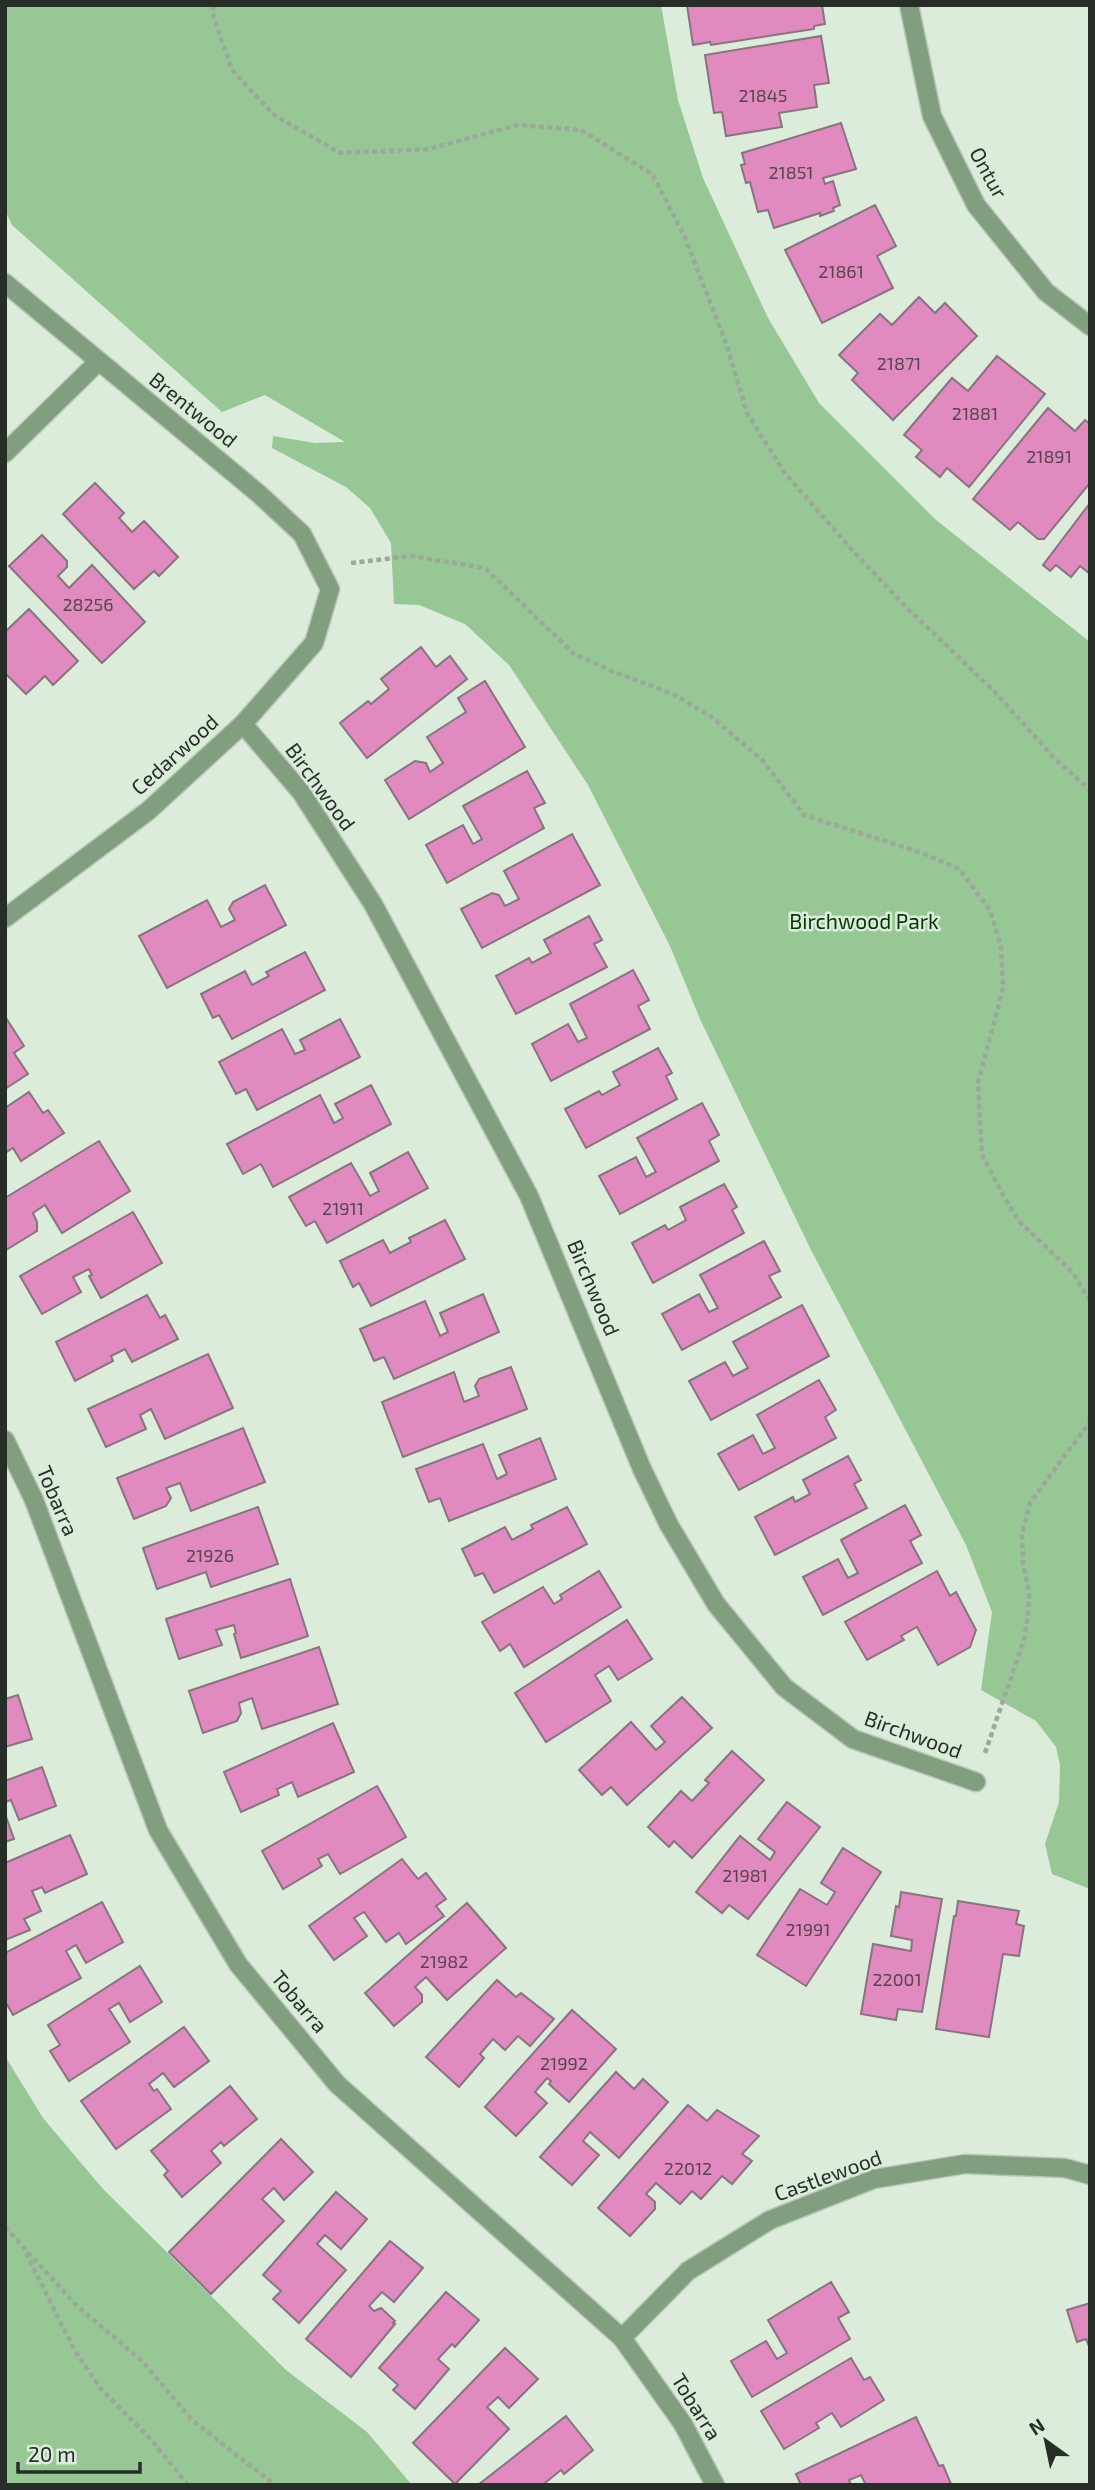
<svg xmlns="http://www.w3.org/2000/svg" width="1095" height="2490" viewBox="0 0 1095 2490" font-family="'Exo 2',sans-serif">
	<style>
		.green { fill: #97c794 }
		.building { fill: #e08abf; stroke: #88747f; stroke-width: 2 }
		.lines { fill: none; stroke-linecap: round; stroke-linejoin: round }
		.street-casing { stroke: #b7c6b6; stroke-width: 21 }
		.path { stroke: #9ba99b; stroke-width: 4.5; stroke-dasharray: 5 3.5; stroke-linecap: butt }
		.street { stroke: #819e7f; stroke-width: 18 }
		.labels { text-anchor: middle; stroke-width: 5; stroke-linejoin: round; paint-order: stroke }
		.number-label { font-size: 18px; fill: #55454d }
		.street-label { font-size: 21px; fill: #272e27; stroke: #dbecda }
		.park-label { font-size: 21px; fill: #043706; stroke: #dbecda }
	</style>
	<rect width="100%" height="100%" fill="#dbecda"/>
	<g class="green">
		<path d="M5,5H661L678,100L703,178L768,318L819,403L936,520L1090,642V1889L1052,1874L1045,1844L1059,1802L1060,1765L1056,1747L1036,1721L981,1690L992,1612L966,1545L810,1248L700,1019L670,946L588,785L509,665L465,624L419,605L394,604L391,543L370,508L346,487L272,448L273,436L315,443L345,442L265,395L222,412L12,225L5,210Z"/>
		<path d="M5,2056L43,2118L103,2189L286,2370L367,2432L412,2485H5Z"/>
	</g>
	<g class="building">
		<path d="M687,5H822L825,24L814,26V29L711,45L710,42L693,45Z"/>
		<path d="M821,36L829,83L814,85L817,107L779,113L782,127L726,136L722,112L714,113L705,55Z"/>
		<path d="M841,123L856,169L823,178L825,184L833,181L840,205L833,208L834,211L820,216V213L774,228L768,210L758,212L750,182L746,183L741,165L745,164L742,153Z"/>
		<path d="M875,205L896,246L877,256L893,288L822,323L785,250Z"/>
		<path d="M919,297L935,313L945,303L977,336L893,420L852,380L858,373L839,355L880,314L892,325Z"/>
		<path d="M997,356L1045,394L969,487L947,468L940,477L916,457L922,450L904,435L952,378L968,391Z"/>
		<path d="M1048,408L1075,431L1085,420L1090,424V483L1044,539H1038L1018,522L1010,530L973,499Z"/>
		<path d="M95,483L124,513L119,518L132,532L144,521L178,557L159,576L154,571L134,589L63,514Z"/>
		<path d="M1090,503V574L1080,566L1071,577L1056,565L1050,571L1043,565Z"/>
		<path d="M42,535L67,561V567L58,576L69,588L92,565L145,622L102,663L9,566Z"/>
		<path d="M29,609L78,661L53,685L45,676L26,694L5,673V632Z"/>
		<path d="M421,647L436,667L450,656L467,679L367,758L340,723L368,701L371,704L389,689L381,679Z"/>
		<path d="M485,681L525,747L409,819L385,780L415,761L426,763L430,772L443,763L427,737L466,712L458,698Z"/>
		<path d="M527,771L545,803L534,808L544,828L447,883L426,845L463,825L473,844L482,839L463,806Z"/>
		<path d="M572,834L600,885L482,948L461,909L492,893L499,895L505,906L519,899L504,871Z"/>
		<path d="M265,885L286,925L167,988L139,936L207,900L221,927L235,920L229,909L233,902Z"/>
		<path d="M589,916L602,940L594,944L607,967L516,1014L496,976L529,958L532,963L551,953L544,940Z"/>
		<path d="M305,952L325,990L232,1039L219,1015L213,1018L201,994L245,971L252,985L269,976L266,972Z"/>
		<path d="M633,970L649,1000L638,1006L650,1029L551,1081L532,1044L568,1024L578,1042L587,1038L570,1004Z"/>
		<path d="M6,1018L24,1046L14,1053L28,1074L5,1089Z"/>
		<path d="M340,1019L360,1057L257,1110L246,1089L236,1094L219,1062L282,1029L295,1054L305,1050L300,1040Z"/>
		<path d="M658,1048L672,1073L666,1076L677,1099L586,1148L565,1109L599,1091L602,1095L620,1085L613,1072Z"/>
		<path d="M371,1085L391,1124L273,1187L261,1164L243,1174L227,1144L320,1095L334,1123L343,1118L335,1104Z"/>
		<path d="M29,1092L43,1113L48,1110L64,1133L21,1161L13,1148L5,1153V1108Z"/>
		<path d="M702,1103L719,1135L709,1141L719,1161L620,1214L599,1176L636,1157L646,1177L656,1172L637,1138Z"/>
		<path d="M99,1141L130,1191L62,1233L45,1205L33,1213L37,1222V1231L6,1250L5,1198Z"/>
		<path d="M408,1152L428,1188L327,1243L315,1221L306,1226L289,1197L351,1163L370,1196L379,1191L370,1173Z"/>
		<path d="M724,1184L737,1207L732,1210L744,1233L653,1283L632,1243L665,1225L668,1230L686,1220L680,1207Z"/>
		<path d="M133,1212L162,1263L101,1298L89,1276L92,1275L89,1269L73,1277L81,1292L42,1314L20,1276Z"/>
		<path d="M445,1220L465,1259L371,1306L359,1283L353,1287L340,1261L383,1240L390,1253L411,1242L409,1238Z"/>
		<path d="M764,1241L780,1271L769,1276L781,1297L682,1350L662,1314L699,1294L709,1312L718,1308L700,1275Z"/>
		<path d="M483,1294L499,1332L394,1379L384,1357L374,1361L360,1329L425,1301L440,1336L448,1332L440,1313Z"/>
		<path d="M147,1295L160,1318L165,1315L178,1339L132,1362L125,1349L111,1356L113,1361L75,1381L56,1342Z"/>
		<path d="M802,1305L829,1356L711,1420L689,1381L725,1362L733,1376L748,1368L733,1342Z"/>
		<path d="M208,1354L233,1408L165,1439L151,1409L140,1415L146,1429L106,1447L88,1409Z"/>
		<path d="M511,1367L527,1409L403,1457L382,1402L454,1372L464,1402L479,1396L475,1386L479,1379Z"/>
		<path d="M819,1380L836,1410L825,1417L836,1438L739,1490L718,1454L753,1435L763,1454L775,1448L757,1415Z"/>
		<path d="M243,1428L265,1482L191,1511L180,1483L166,1488L171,1498L166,1506L134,1519L117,1478Z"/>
		<path d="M540,1438L556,1479L449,1521L440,1498L429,1502L416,1469L483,1444L497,1479L507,1474L499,1455Z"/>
		<path d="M848,1456L861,1480L854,1484L867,1508L775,1555L755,1517L793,1497L795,1502L810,1494L803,1480Z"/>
		<path d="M905,1505L921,1535L910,1541L922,1563L823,1615L803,1577L838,1559L848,1578L858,1573L841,1540Z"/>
		<path d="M258,1507L278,1564L211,1587L206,1572L157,1589L143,1548Z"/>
		<path d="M567,1507L587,1544L494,1593L483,1573L475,1576L462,1549L505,1527L512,1540L533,1529L531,1525Z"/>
		<path d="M599,1571L621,1607L524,1667L510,1644L500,1651L482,1622L543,1587L554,1604L562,1599L560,1595Z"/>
		<path d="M937,1571L950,1596L956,1592L976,1630L970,1647L938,1665L917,1627L901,1636L904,1640L867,1660L845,1622Z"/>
		<path d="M290,1579L308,1636L241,1658L234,1634L236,1633L234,1625L216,1630L222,1645L179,1659L166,1619Z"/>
		<path d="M627,1620L652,1659L618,1680L609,1666L595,1675L611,1701L546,1742L515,1693Z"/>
		<path d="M319,1647L338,1704L262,1729L252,1698L239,1703L241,1713L237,1721L203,1733L189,1691Z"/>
		<path d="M18,1695L32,1739L5,1747V1699Z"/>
		<path d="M682,1697L712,1728L627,1805L611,1787L602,1795L579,1770L631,1722L656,1750L665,1742L651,1726Z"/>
		<path d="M333,1723L354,1772L298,1797L292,1782L277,1789L279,1795L241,1812L224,1772Z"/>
		<path d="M732,1751L764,1780L692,1858L674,1841L669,1847L648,1827L681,1791L692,1801L709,1783L705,1780Z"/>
		<path d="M42,1767L56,1806L19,1820L11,1800L5,1802V1781Z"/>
		<path d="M377,1786L406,1837L340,1874L328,1854L318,1859L322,1866L283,1889L262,1851Z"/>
		<path d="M787,1802L820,1827L748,1919L729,1905L722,1913L696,1892L740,1836L770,1860L775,1852L758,1839Z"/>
		<path d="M5,1814L14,1839L5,1842Z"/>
		<path d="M70,1835L87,1874L45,1893L42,1887L32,1891L41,1911L24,1919L30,1930L5,1940V1863Z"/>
		<path d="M843,1848L881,1872L806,1986L757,1955L800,1889L827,1905L835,1892L821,1883Z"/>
		<path d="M402,1859L418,1879L426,1873L446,1899L436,1906L444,1916L406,1944L399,1933L386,1942L364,1912L354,1918L367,1936L334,1960L309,1926Z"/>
		<path d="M901,1892L942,1899L922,2012L898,2009L896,2020L861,2014L873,1944L911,1951L912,1940L891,1936L896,1906L899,1907Z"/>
		<path d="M958,1901L1019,1911L1016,1924L1024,1926L1019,1956L1003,1954L989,2037L936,2029L954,1916H956Z"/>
		<path d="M102,1902L123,1942L86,1963L76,1945L66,1951L81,1978L13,2015L5,2001V1953Z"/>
		<path d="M467,1903L506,1948L447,2000L426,1977L415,1987L422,1995V2002L394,2026L365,1993Z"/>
		<path d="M140,1966L162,2002L130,2022L119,2003L109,2009L130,2042L69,2081L50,2051L60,2045L48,2025Z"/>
		<path d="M497,1980L516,1997L521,1993L554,2019L530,2046L518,2036L505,2050L493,2039L480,2054L484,2058L459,2087L426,2057Z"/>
		<path d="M572,2010L616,2049L569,2102L549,2084L551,2081L547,2078L535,2092L547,2103L516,2136L485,2107Z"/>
		<path d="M184,2027L209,2061L174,2087L163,2073L149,2084L154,2091L157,2089L171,2109L116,2149L81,2101Z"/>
		<path d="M616,2072L634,2089L643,2079L668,2102L619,2158L590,2132L583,2141L599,2155L572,2185L540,2157Z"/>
		<path d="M230,2086L257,2119L224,2146L221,2142L211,2151L221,2163L182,2197L164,2175L168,2171L151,2151Z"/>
		<path d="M688,2105L707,2121L717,2110L759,2136L742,2154L752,2161L732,2184L722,2176L701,2199L692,2191L680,2204L656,2183L646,2194L655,2202V2209L630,2236L598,2208Z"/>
		<path d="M281,2139L313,2172L284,2200L274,2188L262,2199L284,2221L211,2294L169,2252Z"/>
		<path d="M336,2192L367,2219L341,2249L325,2235L317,2244L346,2270L299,2323L273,2299L281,2291L263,2275Z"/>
		<path d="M390,2241L423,2268L394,2302L382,2292L369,2306L374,2311L381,2308L395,2321L393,2323L395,2324L351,2377L306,2339Z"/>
		<path d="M831,2282L849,2312L838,2318L850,2339L752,2397L731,2361L766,2341L777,2359L787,2353L768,2320Z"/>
		<path d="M446,2292L479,2320L455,2347L452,2344L438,2359L449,2369L415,2409L393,2390L398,2385L379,2368Z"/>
		<path d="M1090,2303V2349L1086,2339L1077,2342L1067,2310Z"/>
		<path d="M505,2348L538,2379L509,2408L498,2397L487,2407L509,2429L455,2484L413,2443Z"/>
		<path d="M851,2358L864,2380L870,2377L884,2400L841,2427L832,2413L816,2423L819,2428L784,2449L761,2411Z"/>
		<path d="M566,2416L593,2450L564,2474L561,2470L545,2483L547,2485H478Z"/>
		<path d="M916,2417L939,2466L943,2465L951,2484L866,2485L861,2475L849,2480L851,2485H801L796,2474Z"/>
	</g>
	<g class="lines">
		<g class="street-casing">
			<g id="street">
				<path d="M909,5L932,116L976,205L1046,292L1090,326"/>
				<path d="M5,283L259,494L302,534L330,589L314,643L243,724L148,811L5,918"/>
				<path d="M5,453L98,362"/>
				<path d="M243,724L301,792L373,904L529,1196L642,1469L669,1525L716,1604L784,1687L853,1739L976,1782"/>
				<path d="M5,1440L34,1500L158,1830L238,1964L337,2084L622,2338L683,2424L715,2485"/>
				<path d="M622,2338L688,2271L770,2220L874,2179L965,2164L1065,2168L1090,2175"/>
			</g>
		</g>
		<g class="path">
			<path d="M213,5L214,18L232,70L274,115L340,153L428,149L518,125L581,130L652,174L683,233L726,343L747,413L784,472L852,550L908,609L994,691L1056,760L1090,790"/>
			<path d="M351,563L411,556L485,568L574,654L612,671L675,695L713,718L763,761L804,815L922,853L959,869L990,910L1001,947L1003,988L978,1083L982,1155L1003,1195L1018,1220L1073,1273L1090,1301"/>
			<path d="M985,1753L1024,1640L1028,1615L1029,1594L1023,1563L1022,1533L1030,1503L1089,1423L1090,1418"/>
			<path d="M5,2227L76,2305L142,2361L192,2420L275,2485"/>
			<path d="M26,2253L75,2351L101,2389L152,2441L188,2485"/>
		</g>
		<use href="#street" class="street"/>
	</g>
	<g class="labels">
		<g class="number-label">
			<text x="763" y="102">21845</text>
			<text x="791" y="179">21851</text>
			<text x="841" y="278">21861</text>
			<text x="899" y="370">21871</text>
			<text x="975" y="420">21881</text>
			<text x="1049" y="463">21891</text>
			<text x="88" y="611">28256</text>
			<text x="343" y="1215">21911</text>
			<text x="210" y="1562">21926</text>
			<text x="745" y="1882">21981</text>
			<text x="808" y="1936">21991</text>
			<text x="444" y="1968">21982</text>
			<text x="897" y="1986">22001</text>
			<text x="564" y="2070">21992</text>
			<text x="688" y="2175">22012</text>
		</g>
		<g class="street-label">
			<text transform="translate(988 173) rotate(61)" y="7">Ontur</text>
			<text transform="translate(193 410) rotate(39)" y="7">Brentwood</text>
			<text transform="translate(175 755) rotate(-42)" y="7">Cedarwood</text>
			<text transform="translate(320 787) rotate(54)" y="7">Birchwood</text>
			<text transform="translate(593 1288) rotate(67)" y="7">Birchwood</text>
			<text transform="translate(57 1501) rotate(67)" y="7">Tobarra</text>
			<text transform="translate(913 1735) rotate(20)" y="7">Birchwood</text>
			<text transform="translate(299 2002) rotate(50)" y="7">Tobarra</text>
			<text transform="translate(828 2176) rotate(-20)" y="7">Castlewood</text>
			<text transform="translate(696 2407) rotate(58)" y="7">Tobarra</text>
		</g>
		<g class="park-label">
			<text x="864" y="929">Birchwood Park</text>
		</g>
	</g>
	<rect width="1095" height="2490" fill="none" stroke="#272e27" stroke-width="14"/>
	<g transform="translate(1046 2441) rotate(327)" stroke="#dbecda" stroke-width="5" paint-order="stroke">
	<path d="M0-5L12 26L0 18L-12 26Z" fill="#272e27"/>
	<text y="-10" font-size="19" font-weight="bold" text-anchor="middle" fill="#272e27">N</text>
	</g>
	<path d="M18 2462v10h122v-10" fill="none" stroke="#272e27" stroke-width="3.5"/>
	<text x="28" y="2462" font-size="21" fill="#272e27" stroke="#dbecda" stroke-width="5" paint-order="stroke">20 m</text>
</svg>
